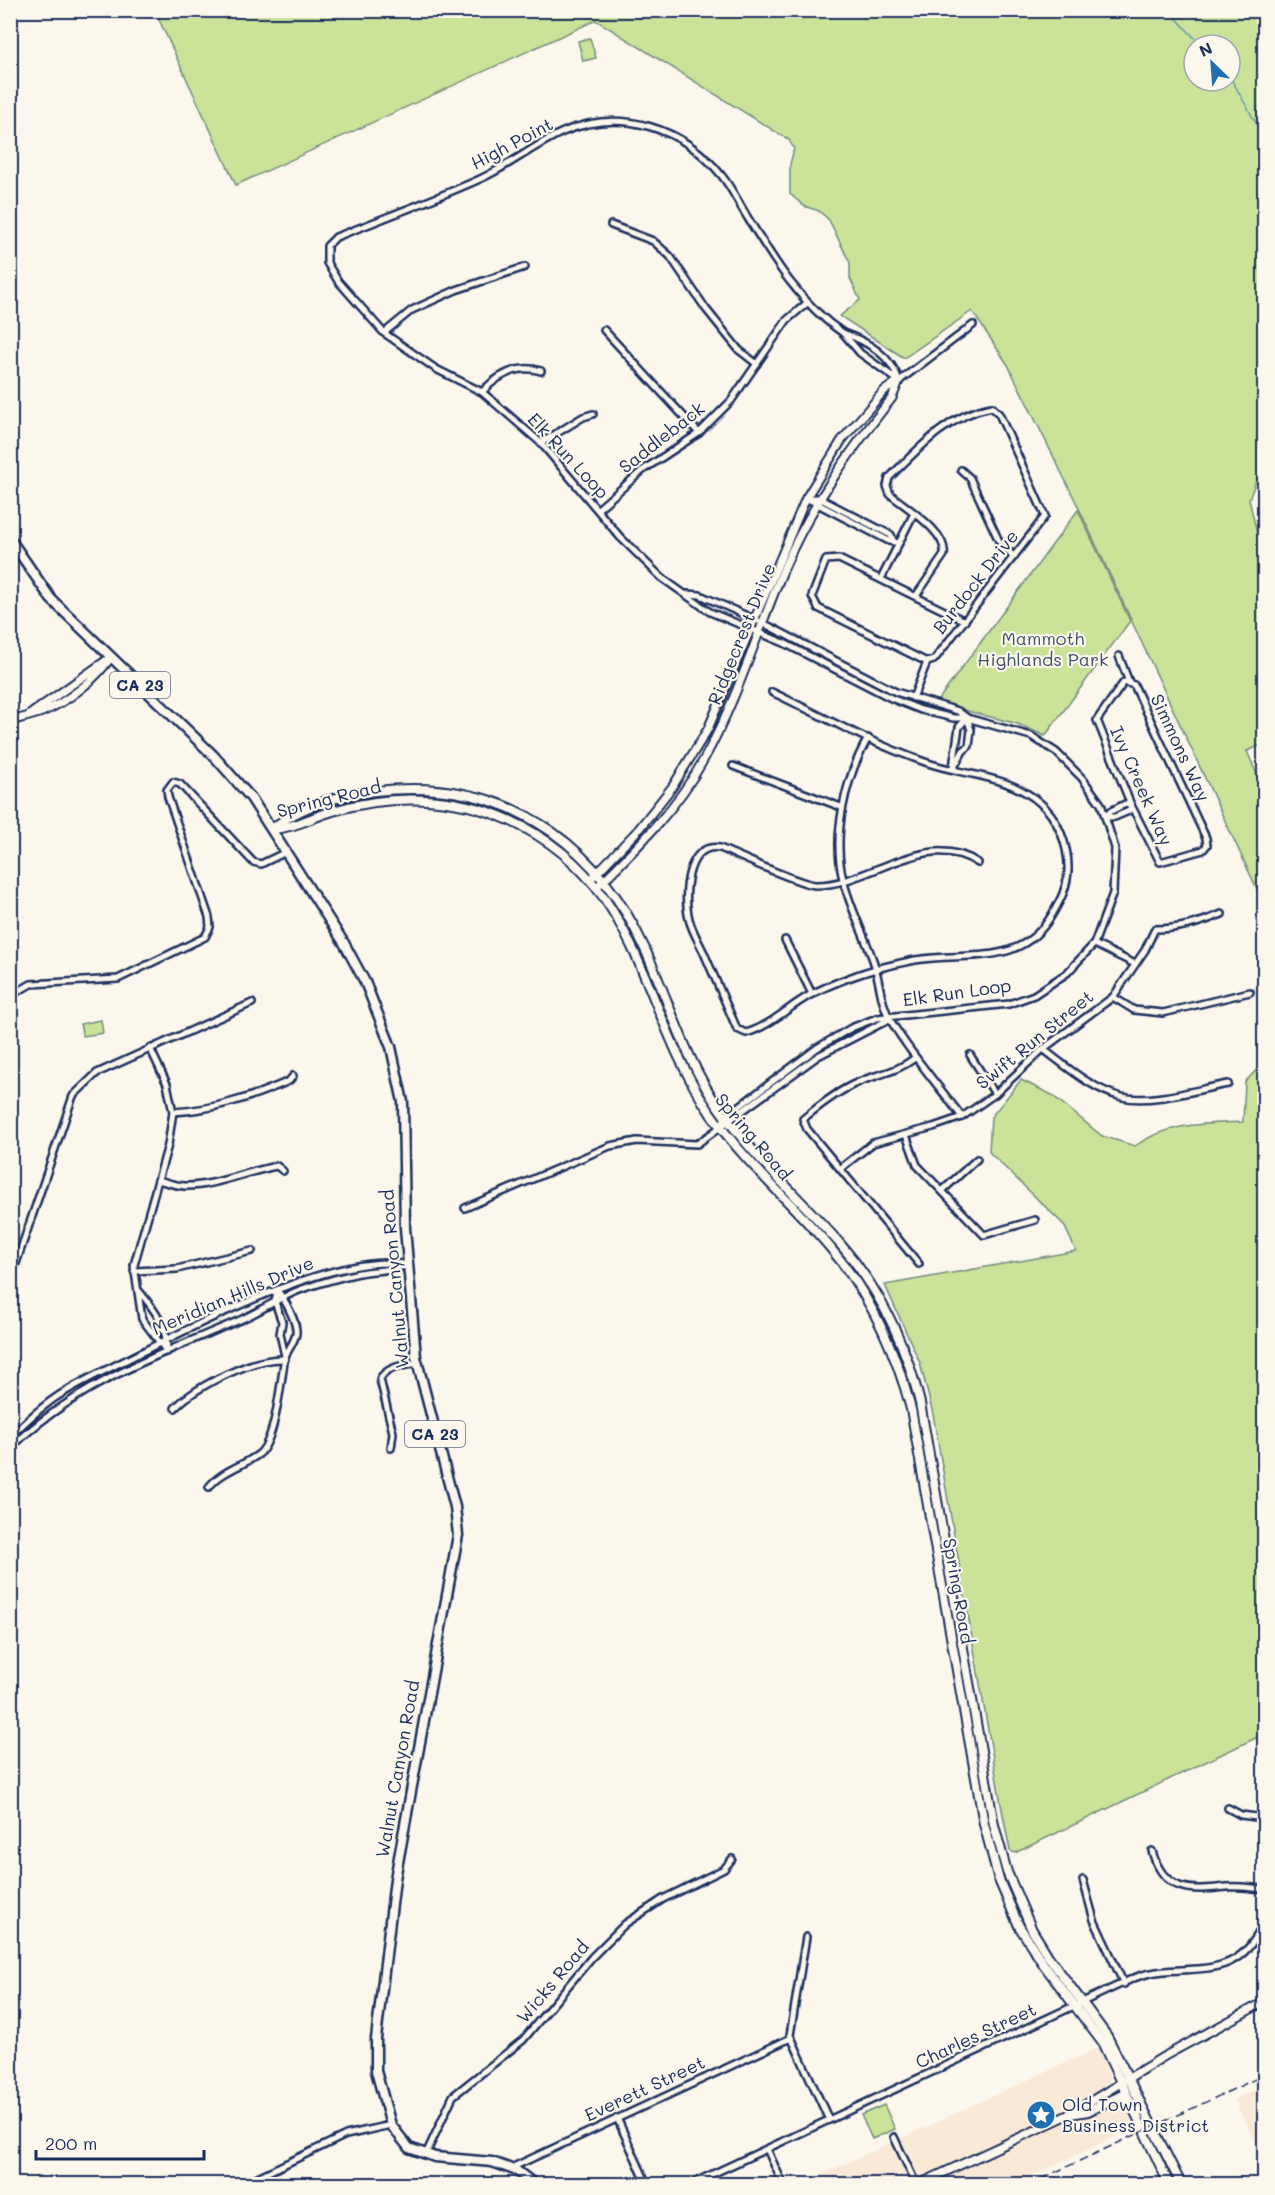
<svg xmlns="http://www.w3.org/2000/svg" width="1275" height="2195" viewBox="0 0 1275 2195" font-family="Mali,sans-serif">
	<style>
		.built { fill: #fae9d7 }
		.green { fill: #cae399; stroke: #72897c; stroke-width: 1.5; fill-rule: evenodd }
		.lines { fill: none; stroke-linecap: round; stroke-linejoin: round }
		.stream { stroke: #5f98b0; stroke-width: 1.5 }
		.minor-casing { stroke: #1b2f5e; stroke-width: 10 }
		.tertiary-casing { stroke: #1b2f5e; stroke-width: 11 }
		.secondary-casing { stroke: #1b2f5e; stroke-width: 12 }
		.primary-casing { stroke: #1b2f5e; stroke-width: 13 }
		.minor { stroke: #fbf7ec; stroke-width: 5 }
		.tertiary { stroke: #fbf7ec; stroke-width: 7 }
		.secondary { stroke: #fbf7ec; stroke-width: 8 }
		.primary { stroke: #fbf7ec; stroke-width: 8 }
		.rail { stroke: #1b2f5e; stroke-width: 1.5; stroke-dasharray: 9 4.5; stroke-linecap: butt }
		.labels { text-anchor: middle; stroke-width: 4.5; stroke-linejoin: round; paint-order: stroke }
		.shield { fill: #fbf7ec; stroke: #5e6b89; stroke-width: 1.5 }
		.shield-label { font-size: 16px; font-weight: bold; fill: #1b2f5e }
		.street-label { font-size: 18px; fill: #1b2f5e; stroke: #fbf7ec }
		.park-label { font-size: 18px; fill: #3e536a; stroke: #fbf7ec }
		.poi-label { font-size: 18px; fill: #1b2f5e; stroke: #fbf7ec; text-anchor: start }
	</style>
	<rect width="100%" height="100%" fill="#fbf7ec"/>
	<filter id="ink" filterUnits="userSpaceOnUse"><feTurbulence type="fractalNoise" baseFrequency=".0167" numOctaves="2"/><feDisplacementMap in="SourceGraphic" scale="12" xChannelSelector="R" yChannelSelector="G"/><feConvolveMatrix kernelMatrix="1 2 1 2 8 2 1 2 1" color-interpolation-filters="sRGB"/></filter>
	<g filter="url(#ink)">
		<g class="built">
			<path d="M1098,2048L1110,2075L1109,2080L1135,2128L1013,2184H801Z"/>
			<path d="M1264,2086V2151L1258,2147L1234,2099Z"/>
		</g>
		<g class="green">
			<path d="M155,11H1264V468L1260,471L1249,499L1258,538L1264,545V744L1247,751L1264,791V904L1075,500L1008,365L972,311L904,358L840,316L860,300L850,278V263L829,220L819,211L804,206L790,194V164L794,149L789,140L596,20L236,185ZM1194,45H1230V81H1194Z"/>
			<path d="M590,38L596,58L583,61L578,41Z"/>
			<path d="M1078,510L1130,621L1045,736L1018,724L936,703Z"/>
			<path d="M101,1020L103,1033L83,1036L80,1024Z"/>
			<path d="M1264,1062V1734L1015,1853L1010,1851L1001,1804L933,1414L920,1363L885,1285L1076,1251L1064,1225L989,1152L991,1117L1021,1080L1052,1095L1102,1136L1135,1146C1168,1123 1203,1124 1243,1122L1245,1082Z"/>
			<path d="M884,2105L895,2129L872,2139L861,2115Z"/>
		</g>
		<g class="lines">
			<g class="stream">
				<path d="M1169,10L1201,45"/>
				<path d="M1230,77L1264,137"/>
			</g>
			<g class="minor-casing">
				<g id="minor">
					<path d="M611,225L653,241L670,256L706,309L739,350L757,364"/>
					<path d="M604,330L699,433"/>
					<path d="M384,333L412,310L456,290L525,267"/>
					<path d="M843,333C867,341 892,356 899,381L860,353Z"/>
					<path d="M899,381L973,325"/>
					<path d="M482,392C498,375 518,364 541,371"/>
					<path d="M541,443L583,417L593,414"/>
					<path d="M961,470L970,478L999,541L1014,557"/>
					<path d="M598,509L643,470L699,433L731,401L787,320L807,303"/>
					<path d="M893,540L891,535L819,498H806L889,541L899,543"/>
					<path d="M881,579L914,513"/>
					<path d="M688,594L700,595L763,623L896,692L958,711L966,717"/>
					<path d="M916,596L944,555C948,532 906,508 890,494L887,486L889,478C918,449 949,414 992,407L999,414L1045,516L934,660L927,662"/>
					<path d="M1119,656L1129,682"/>
					<path d="M927,662L818,608L812,596L826,560L839,559L965,621"/>
					<path d="M1124,682L1134,685L1206,838L1207,845L1203,850L1160,862L1131,805L1097,720Z"/>
					<path d="M772,692C822,716 872,744 925,762C964,776 1006,774 1039,802C1058,817 1069,847 1068,871C1067,888 1061,899 1053,913C1021,969 969,951 915,960C895,964 873,969 854,976C840,981 825,987 812,994C789,1006 771,1026 746,1033L737,1029C726,1004 715,978 704,953C699,942 692,931 689,919C683,896 686,842 720,848C739,856 799,884 815,885C869,886 925,828 978,863"/>
					<path d="M913,698L927,662"/>
					<path d="M868,738C845,778 831,838 844,883C851,909 864,935 873,960C880,980 880,1003 891,1021C911,1055 938,1085 962,1117"/>
					<path d="M733,766L841,807"/>
					<path d="M953,767L959,727L967,718"/>
					<path d="M953,769L963,751L969,746L971,730L967,718"/>
					<path d="M1125,804L1131,805L1129,811L1115,817H1105L1111,811Z"/>
					<path d="M785,940L812,994"/>
					<path d="M1094,944L1135,964"/>
					<path d="M10,996L31,984L118,979L205,937L210,927L209,917L168,797L167,790L173,782L180,784L253,862L261,864L286,852"/>
					<path d="M1113,997L1134,1010L1163,1013L1250,992"/>
					<path d="M1043,1049C1067,1067 1093,1090 1122,1097C1151,1104 1199,1089 1228,1084"/>
					<path d="M970,1055L995,1094"/>
					<path d="M915,1058C895,1073 880,1073 859,1082C839,1090 820,1105 803,1119L807,1129L919,1264"/>
					<path d="M173,1112C214,1110 252,1097 289,1081L293,1076"/>
					<path d="M720,1127L725,1117L817,1048L851,1028L877,1018L1009,1004L1034,995L1067,973L1094,944L1113,893L1115,848L1101,804L1082,778L1056,752L1031,736L967,718H953L921,710L891,698L784,643L710,612L662,578L620,537L541,443L482,392L436,369L384,333L338,281L327,263V246L336,237C384,218 433,200 480,179C509,166 534,145 563,132C621,107 684,128 722,176C731,187 738,202 746,215C773,259 800,304 843,333"/>
					<path d="M906,1135L917,1165L984,1235L1035,1220"/>
					<path d="M841,1168L873,1143L933,1127L962,1117L995,1094L1043,1049L1113,997L1145,950L1155,929C1180,929 1200,923 1222,914"/>
					<path d="M158,1180C166,1182 176,1186 185,1186C212,1187 248,1171 277,1166L283,1171"/>
					<path d="M943,1190L977,1159"/>
					<path d="M465,1208L610,1146L637,1141L697,1144L818,1056L888,1020"/>
					<path d="M134,1271L177,1269L252,1251"/>
					<path d="M10,1281L73,1096L97,1073L252,1003"/>
					<path d="M139,1291C154,1309 168,1327 167,1352L142,1319L134,1265L168,1145L173,1112L167,1084L150,1048"/>
					<path d="M277,1291C284,1297 298,1324 296,1334C294,1342 289,1349 285,1356L280,1334L282,1322L275,1302Z"/>
					<path d="M175,1408C196,1386 254,1357 285,1359"/>
					<path d="M10,1437C24,1423 39,1409 55,1398C80,1381 109,1369 136,1355C200,1323 339,1250 409,1265C392,1271 376,1270 359,1273C340,1277 320,1283 302,1289C280,1297 261,1311 240,1320C160,1354 72,1386 10,1449"/>
					<path d="M391,1448L393,1433L380,1379C387,1366 403,1366 417,1363"/>
					<path d="M209,1487C221,1471 243,1466 259,1454C276,1440 281,1379 285,1356"/>
					<path d="M1228,1808L1241,1815L1264,1818"/>
					<path d="M1152,1851C1164,1893 1190,1891 1227,1887C1239,1886 1252,1888 1264,1889"/>
					<path d="M1083,1880L1094,1920L1124,1984"/>
					<path d="M806,1937L790,2035L829,2120"/>
					<path d="M617,2118L647,2184"/>
					<path d="M894,2137L916,2184"/>
					<path d="M767,2149L783,2184"/>
					<path d="M426,2154L453,2096L523,2040L592,1957L625,1924L663,1899L724,1869L732,1859"/>
					<path d="M511,2168L791,2038"/>
					<path d="M243,2184L346,2135L391,2125"/>
					<path d="M691,2184L1134,1978C1185,1958 1235,1990 1264,1922"/>
				</g>
			</g>
			<g class="tertiary-casing">
				<g id="tertiary">
					<path d="M10,721C21,718 32,716 42,712C69,701 95,680 111,657L29,715"/>
					<path d="M594,876L638,830L673,786L708,729L806,498L842,440L884,391L897,382"/>
					<path d="M597,887C636,849 678,807 704,759C738,698 758,630 785,566C812,504 850,451 892,398L899,381"/>
					<path d="M919,2184L1070,2114L1163,2057L1264,2002"/>
				</g>
			</g>
			<g class="secondary-casing">
				<g id="secondary">
					<path d="M272,829C309,798 367,789 413,789C520,789 600,851 644,947C669,1000 685,1060 719,1108C754,1158 801,1199 841,1245C881,1291 906,1345 920,1403L994,1825L1007,1872L1032,1930L1048,1956L1107,2036L1181,2184"/>
					<path d="M272,829C294,828 312,817 333,811C390,794 454,795 509,820C644,881 638,1007 711,1114C745,1162 790,1201 828,1245C870,1294 895,1348 911,1409L984,1824L999,1880L1019,1926L1044,1965L1102,2042L1169,2184"/>
					<path d="M1070,2114L1088,2111L1120,2096L1129,2100"/>
				</g>
			</g>
			<g class="primary-casing">
				<path id="primary" d="M10,539L51,599L214,756L251,798L344,943L365,982L391,1047L403,1102L405,1228L416,1357L455,1507L458,1535L395,1879L376,2039V2071L391,2125L409,2148L435,2157L492,2162L517,2171L534,2184"/>
			</g>
			<use href="#minor" class="minor"/>
			<use href="#tertiary" class="tertiary"/>
			<use href="#secondary" class="secondary"/>
			<use href="#primary" class="primary"/>
			<path class="rail" d="M1030,2184L1264,2075"/>
		</g>
	</g>
	<defs>
		<g id="sight-disc" transform="scale(1.5)"><circle r="9.5" fill="#1f6fb2" stroke="#fbf7ec"/><path d="M0-6L1.8-2.2L6-1.7L2.9 1.2L3.7 5.4L0 3.3L-3.7 5.4L-2.9 1.2L-6-1.7L-1.8-2.2Z" fill="#fff"/></g>
	</defs>
	<g fill-rule="evenodd">
		<use href="#sight-disc" x="1041" y="2115"/>
	</g>
	<g class="labels">
		<g class="shield">
			<rect x="110" y="672" width="60" height="26" rx="4.5"/>
			<rect x="405" y="1421" width="60" height="26" rx="4.5"/>
		</g>
		<g class="shield-label">
			<text x="140" y="691">CA 23</text>
			<text x="435" y="1440">CA 23</text>
		</g>
		<g class="street-label">
			<text transform="translate(512 144) rotate(-28)" y="6">High Point</text>
			<text transform="translate(662 438) rotate(-38)" y="6">Saddleback</text>
			<text transform="translate(568 456) rotate(47)" y="6">Elk Run Loop</text>
			<text transform="translate(976 582) rotate(-52)" y="6">Burdock Drive</text>
			<text transform="translate(742 634) rotate(-68)" y="6">Ridgecrest Drive</text>
			<text transform="translate(1180 748) rotate(65)" y="6">Simmons Way</text>
			<text transform="translate(1141 786) rotate(66)" y="6">Ivy Creek Way</text>
			<text transform="translate(329 799) rotate(-14)" y="6">Spring Road</text>
			<text transform="translate(957 993) rotate(-8)" y="6">Elk Run Loop</text>
			<text transform="translate(1035 1040) rotate(-39)" y="6">Swift Run Street</text>
			<text transform="translate(753 1137) rotate(50)" y="6">Spring Road</text>
			<text transform="translate(395 1279) rotate(-95)" y="6">Walnut Canyon Road</text>
			<text transform="translate(233 1296) rotate(-23)" y="6">Meridian Hills Drive</text>
			<text transform="translate(958 1591) rotate(80)" y="6">Spring Road</text>
			<text transform="translate(398 1769) rotate(-80)" y="6">Walnut Canyon Road</text>
			<text transform="translate(553 1982) rotate(-50)" y="6">Wicks Road</text>
			<text transform="translate(976 2036) rotate(-25)" y="6">Charles Street</text>
			<text transform="translate(645 2089) rotate(-25)" y="6">Everett Street</text>
		</g>
		<g class="park-label">
			<text x="1043" y="645">Mammoth<tspan x="1043" dy="21">Highlands Park</tspan></text>
		</g>
		<g class="poi-label">
			<text x="1062" y="2111">Old Town<tspan x="1062" dy="21">Business District</tspan></text>
		</g>
	</g>
	<rect width="1275" height="2195" fill="none" stroke="#fbf7ec" stroke-width="36"/>
	<rect x="18" y="18" width="1239" height="2159" fill="none" stroke="#1b2f5e" stroke-width="2" filter="url(#ink)"/>
	<g transform="translate(1212 63) rotate(335)"><circle r="28" fill="#fbf7ec" stroke="#a1a7b3" stroke-width="1.5"/>
	<path d="M0-4.5L10 22L0 15L-10 22Z" fill="#1f6fb2"/>
	<text y="-9" font-size="16" font-weight="bold" text-anchor="middle" fill="#1b2f5e">N</text>
	</g>
	<path d="M36 2150v9h168v-9" fill="none" stroke="#1b2f5e" stroke-width="3"/>
	<text x="45" y="2150" font-size="18" fill="#1b2f5e" stroke="#fbf7ec" stroke-width="4.5" paint-order="stroke">200 m</text>
</svg>
